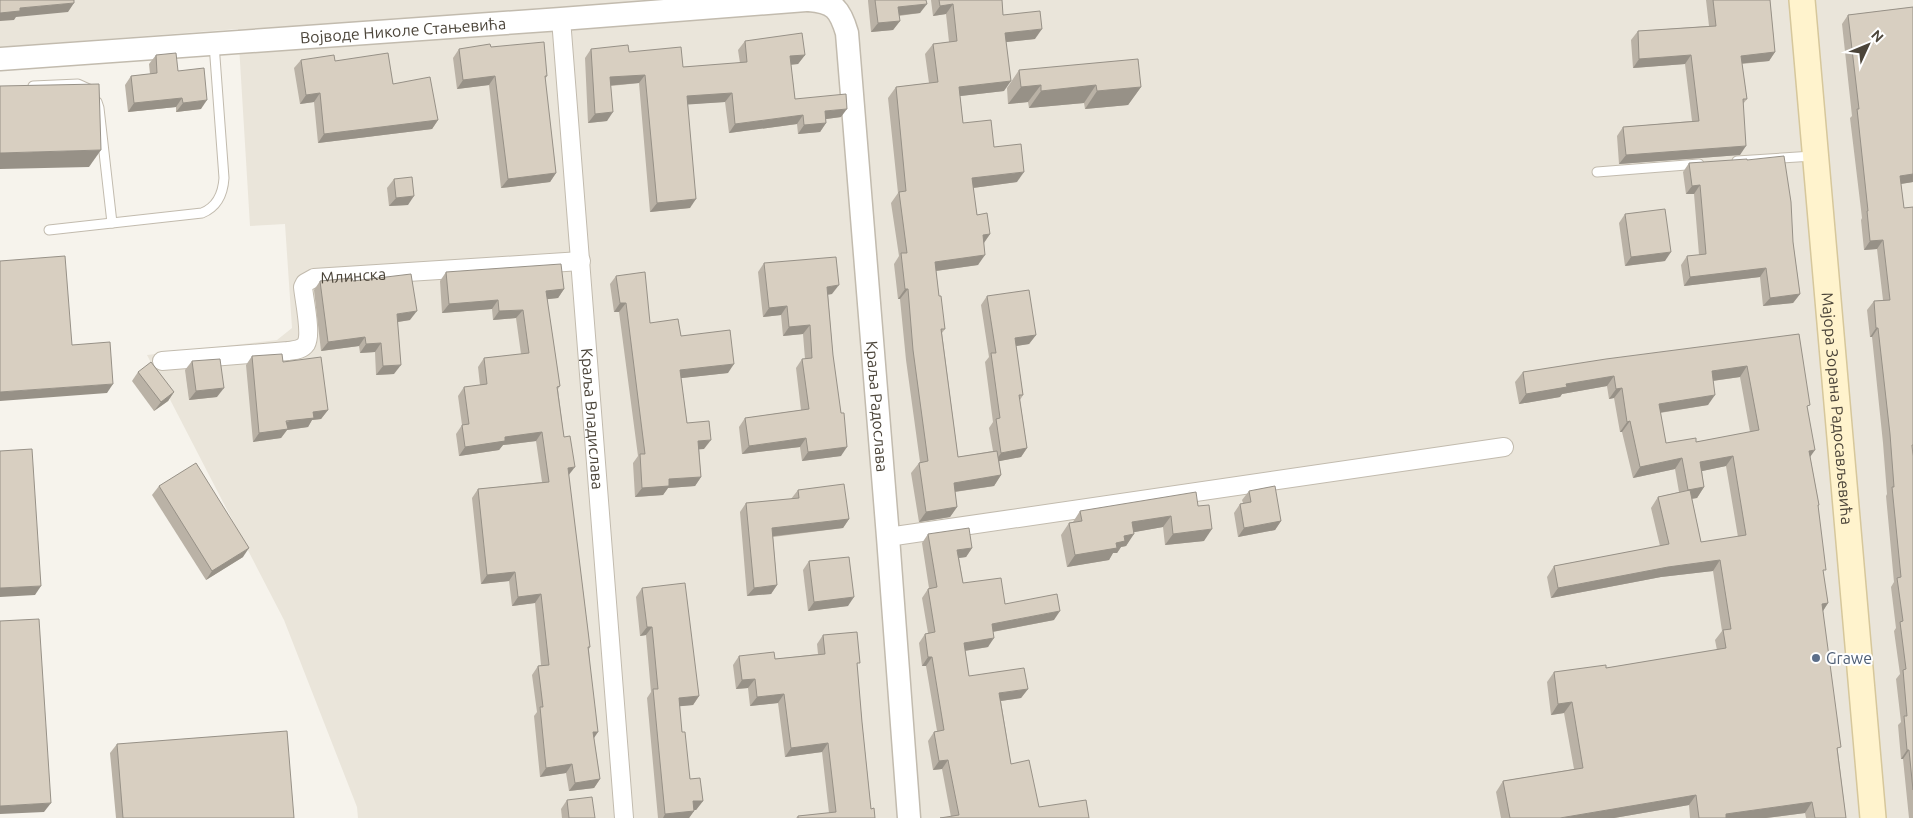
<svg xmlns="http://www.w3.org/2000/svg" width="1913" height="818" viewBox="0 0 1913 818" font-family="Ubuntu,sans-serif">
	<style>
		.residential { fill: #eae5da }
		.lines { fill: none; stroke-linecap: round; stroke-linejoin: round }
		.service-casing { stroke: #c2bbae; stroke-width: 11 }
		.minor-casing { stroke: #c2bbae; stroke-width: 20 }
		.tertiary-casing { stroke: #c2bbae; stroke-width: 25 }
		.secondary-casing { stroke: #d6c79b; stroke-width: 28 }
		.service { stroke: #fff; stroke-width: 9 }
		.minor { stroke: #fff; stroke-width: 18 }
		.tertiary { stroke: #fff; stroke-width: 22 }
		.secondary { stroke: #fff3cd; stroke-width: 25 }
		.wall { fill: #bab2a6; fill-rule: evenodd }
		.shaded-wall { fill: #979187 }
		.building { fill: #d8cfc1; stroke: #979187; fill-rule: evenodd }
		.service-dot { fill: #5c6f8a; stroke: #fff; stroke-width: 2 }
		.labels { text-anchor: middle; stroke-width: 4; stroke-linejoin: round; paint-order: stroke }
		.street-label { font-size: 16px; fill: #4b4439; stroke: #fff }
		.service-label { font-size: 16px; fill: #4e5e75; stroke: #fff; text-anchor: start }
	</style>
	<rect width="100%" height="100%" fill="#f6f3ec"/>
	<path class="residential" d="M0,0H1913V818H358L357,807L284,620L147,355L277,340L292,328L285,224L250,226L238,29L0,47Z"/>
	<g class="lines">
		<g class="service-casing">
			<g id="service">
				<path d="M33,86L78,84L89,89"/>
				<path d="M97,102L99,108L112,223"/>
				<path d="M1737,161L1813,156"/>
				<path d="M1597,172L1699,164"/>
				<path d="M49,230L202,213C217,207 223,194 224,178L214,44"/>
			</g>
		</g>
		<g class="minor-casing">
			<g id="minor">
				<path id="s1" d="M561,19L624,818"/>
				<path id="s2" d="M162,361L288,351C294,350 302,350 306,344C312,334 304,299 303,287L305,283L314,278L581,261"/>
				<path d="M888,537L1504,447"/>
			</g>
		</g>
		<g class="tertiary-casing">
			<g id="tertiary">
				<path id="s3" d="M809,0C834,2 840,9 847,33L888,537L909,818"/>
				<path id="s4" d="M0,59L561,19L806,0"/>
			</g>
		</g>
		<g class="secondary-casing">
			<g id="secondary">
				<path id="s5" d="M1802,0L1873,818"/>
			</g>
		</g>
		<use href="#service" class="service"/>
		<use href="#minor" class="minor"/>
		<use href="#tertiary" class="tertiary"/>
		<use href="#secondary" class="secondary"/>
	</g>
	<g class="wall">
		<path d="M868,0H926L920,13L899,16L900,21L893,30L871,32L868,1Z"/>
		<path d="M931,0H1002L1003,15L1035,39L1006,42L1004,91L960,96L963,123L994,147L1017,182L973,188L977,215L990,234L984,243L978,265L936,271L939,296L945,329L942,333L958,457L993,451L989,428L993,422L985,362L989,357L981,305L987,296L1036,335L1029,344L1016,346L1023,395L1020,400L1027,448L1021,457L999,461L1001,475L994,486L955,492L957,507L950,517L919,522L911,473L919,463L920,462L906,360L900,299H898L894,264L899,256L891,203L898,193L888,98L896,87L929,83L925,54L933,44L949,42L946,14L933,16Z"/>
		<path d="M1706,0H1770L1775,52L1769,61L1742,64L1747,99L1743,104L1740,155L1619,164L1617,136L1623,127L1692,121L1685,64L1633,68L1631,40L1638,31L1709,26Z"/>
		<path d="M1913,7V182L1901,184L1904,208L1913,207V818H1909L1903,759H1901L1898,725L1901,722L1896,679L1900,674L1894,631L1896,628L1891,587L1894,582L1886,496L1887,494L1883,443L1872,337H1870L1867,310L1874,301L1883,300L1877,249L1864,250L1861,220L1862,218L1850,118L1852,116L1842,24L1848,15Z"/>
		<path d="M745,41L805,55L798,64L791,65L795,99L841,117L826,119V123L820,132L798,134L797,124L729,133L725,102L688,104L690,208L650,212L639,83L611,86L607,121L588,123L585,58L591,49L629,52L683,67L740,63L738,50Z"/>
		<path d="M491,47L547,76L545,79L556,173L550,182L501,188L489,85L457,89L453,58L459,49Z"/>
		<path d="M156,55L178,71L201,109L176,112V107L128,112L125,85L131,76L150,74L149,64Z"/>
		<path d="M301,60L335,61L393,84L438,120L432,129L318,143L314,102L300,104L294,68Z"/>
		<path d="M1019,70L1141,87L1128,105L1085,109L1084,103L1029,108L1028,102L1008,104L1007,88Z"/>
		<path d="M1747,160L1793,242L1800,294L1793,303L1763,306L1760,277L1684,286L1681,265L1687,256L1699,255L1694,194H1686L1683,172L1689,163Z"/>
		<path d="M394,179L408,205L389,206L387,188Z"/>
		<path d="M1625,214L1665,261L1625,266L1619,223Z"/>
		<path d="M764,263L832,294L828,295L841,456L802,461L800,447L742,454L739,427L745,418L801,410L796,368L802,359H805L803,334L783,336L781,315L763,317L758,272Z"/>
		<path d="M446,272L564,289L558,298L547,299L560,386L558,389L590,647L589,649L594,738L600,779L594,788L569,791L566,773L540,777L534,716L537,712L532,675L538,666L541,665L535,603L512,606L509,581L481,584L472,498L478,489L542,482L536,441L503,445L499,450L459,456L456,434L462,425L458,396L464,387L480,385L478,367L484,358L521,354L516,318L493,320L492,309L442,313L440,281Z"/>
		<path d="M616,276L650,323L681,336L728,373L681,378L687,423L704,449H699L701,477L695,486L668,488L663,495L635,497L633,463L638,456L619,312H614L610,284Z"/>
		<path d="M320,281L410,320L398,322L394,374L376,375L375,352L360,353L359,346L321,351L314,290Z"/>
		<path d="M1799,334L1807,408L1810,456L1819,505L1818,507L1823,574L1828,603L1823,611L1838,752L1846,818H1806L1805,813L1766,818H1690L1689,805L1614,818H1501L1496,792L1503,781L1574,769L1564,713L1551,715L1547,682L1554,672L1606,668L1717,650L1715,640L1722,631L1713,571L1661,577L1551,598L1547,577L1554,566L1660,546L1651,508L1658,497L1679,492L1675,469L1633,478L1622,432H1620L1614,398L1609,399L1607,386L1562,394L1560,397L1519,404L1515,382L1523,372ZM1740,377L1750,432L1696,442L1666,443L1660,413L1708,405L1713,381ZM1726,466L1738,537L1701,542L1692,499L1697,498L1704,487L1702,471Z"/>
		<path d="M252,356L283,362L328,410L321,419L312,420L308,427L287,430L281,438L253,442L246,365Z"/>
		<path d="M192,361L217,397L189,400L185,370Z"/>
		<path d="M138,372L174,392L168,401L154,411L132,381Z"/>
		<path d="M159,486L243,557L206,580L152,495Z"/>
		<path d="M798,490L849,519L843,528L773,537L777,585L771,594L747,596L740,512L746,503L791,499Z"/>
		<path d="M1249,491L1281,521L1275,530L1238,537L1234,513L1240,504L1243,503L1242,500Z"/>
		<path d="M1198,506L1204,541L1165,545L1163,527L1134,532L1126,546L1121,547L1117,553H1113L1109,560L1067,567L1061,535L1069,523L1073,522L1080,511Z"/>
		<path d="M928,534L972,548L966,557L959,558L963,583L1005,604L1054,620L993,632L988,647L965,651L969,676L1028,689L1021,698L1001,701L1011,764L1039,807L1089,818L951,817L942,769L933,770L928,741L934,732L937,731L926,666H922L919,643L925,634L928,633L922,598L928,589L929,588L922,543Z"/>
		<path d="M809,561L848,606L808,611L803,570Z"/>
		<path d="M642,588L699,696L693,705L679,706L682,732L690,779L703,801L696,810H694V811L689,818H658L647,698L651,692L646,635L640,636L636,597Z"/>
		<path d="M823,635L857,667L862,722L871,809L875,818H796L798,816L829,813L822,752L785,757L778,703L750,706L748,688L736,689L733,665L739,656L775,659L818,654L817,644Z"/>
		<path d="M117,744L294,818H116L110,753Z"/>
		<path d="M567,800L595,818H562L561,809Z"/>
	</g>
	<g class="shaded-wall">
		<path d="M74,3L68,12L16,17L14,20L0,21V13L20,8Z"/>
		<path d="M927,4L920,13L892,16L898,7Z"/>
		<path d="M953,4L946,14L933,16L940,6Z"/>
		<path d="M900,21L893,30L871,32L878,23Z"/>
		<path d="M1042,29L1035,39L998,43L1005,33Z"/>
		<path d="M1775,52L1769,61L1735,64L1741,56Z"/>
		<path d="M805,55L798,64L784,65L790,56Z"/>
		<path d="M1691,55L1685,64L1633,68L1639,59Z"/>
		<path d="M645,75L639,83L604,86L610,77Z"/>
		<path d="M495,76L489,85L457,89L463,80Z"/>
		<path d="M1011,81L1004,91L952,97L959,87Z"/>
		<path d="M1041,85L1028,102L1008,104L1021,87Z"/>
		<path d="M1096,85L1084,103L1029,108L1041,91Z"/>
		<path d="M1141,87L1128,105L1085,109L1097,91Z"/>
		<path d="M320,93L314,102L300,104L306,95Z"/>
		<path d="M732,93L725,102L681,105L687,96Z"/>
		<path d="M182,98L176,107L128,112L134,103Z"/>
		<path d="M207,100L201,109L176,112L183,103Z"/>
		<path d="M847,109L841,117L819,120L825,111Z"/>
		<path d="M613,112L607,121L588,123L595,114Z"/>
		<path d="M803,115L797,124L729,133L735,124Z"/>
		<path d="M438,120L432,129L318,143L324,134Z"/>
		<path d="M826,123L820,132L798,134L804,125Z"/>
		<path d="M1746,146L1740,155L1619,164L1626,155Z"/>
		<path d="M101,150L89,167L0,169V153Z"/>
		<path d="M1024,172L1017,182L965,189L972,178Z"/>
		<path d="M556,173L550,182L501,188L508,179Z"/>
		<path d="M1913,174V182L1894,185L1900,176Z"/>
		<path d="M1700,185L1694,194H1686L1692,186Z"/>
		<path d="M414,196L408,205L389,206L396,198Z"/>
		<path d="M696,199L690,208L650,212L657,203Z"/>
		<path d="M990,234L983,244V235Z"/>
		<path d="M1883,240L1877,249L1864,250L1870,241Z"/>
		<path d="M1671,252L1665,261L1625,266L1631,257Z"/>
		<path d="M985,255L978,265L928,272L935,262Z"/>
		<path d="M1766,268L1760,277L1684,286L1690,277Z"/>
		<path d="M839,285L832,294L821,295L827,287Z"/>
		<path d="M564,289L558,298L540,300L546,291Z"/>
		<path d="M905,289H908L900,299H898Z"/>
		<path d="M1800,294L1793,303L1763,306L1770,298Z"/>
		<path d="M498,300L492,309L442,313L449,304Z"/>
		<path d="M620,303H626L619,312H614Z"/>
		<path d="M787,306L781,315L763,317L769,308Z"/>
		<path d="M523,310L516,318L493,320L499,311Z"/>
		<path d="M417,311L410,320L391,323L397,314Z"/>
		<path d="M810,325L803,334L783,336L789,327Z"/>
		<path d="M1876,328H1878L1872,337H1870Z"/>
		<path d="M1036,335L1029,344L1009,347L1015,338Z"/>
		<path d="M365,337L359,346L321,351L328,342Z"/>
		<path d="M381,343L375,352L360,353L366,344Z"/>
		<path d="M734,364L728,373L673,379L680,370Z"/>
		<path d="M401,365L394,374L376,375L383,366Z"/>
		<path d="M1747,366L1740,377L1704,382L1712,371Z"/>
		<path d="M1614,376L1607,386L1562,394L1560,397L1519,404L1526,394L1566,384Z"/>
		<path d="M113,384L107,393L0,401V392Z"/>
		<path d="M224,388L217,397L189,400L196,391Z"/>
		<path d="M1622,388L1614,398L1609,399L1616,389Z"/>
		<path d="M174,392L168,401L154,411L161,402Z"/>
		<path d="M1715,395L1708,405L1651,414L1659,404Z"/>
		<path d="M328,410L321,419L312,420L308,427L287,430L281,438L253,442L259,433L313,412Z"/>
		<path d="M1630,421L1622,432H1620L1627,422Z"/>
		<path d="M542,432L536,441L503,445L499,450L459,456L465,447L505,437Z"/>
		<path d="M806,438L800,447L742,454L749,446Z"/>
		<path d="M711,440L704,449L692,450L698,441Z"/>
		<path d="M847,447L841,456L802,461L808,452Z"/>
		<path d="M1027,448L1021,457L995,462L1001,453Z"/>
		<path d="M1815,450L1808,460L1809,451Z"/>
		<path d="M1733,456L1726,466L1693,473L1700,462Z"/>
		<path d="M1682,458L1675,469L1633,478L1640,467Z"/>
		<path d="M575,467L568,476V468Z"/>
		<path d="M1001,475L994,486L946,493L954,483Z"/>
		<path d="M701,477L695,486L668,488L663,495L635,497L642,488L669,479Z"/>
		<path d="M1704,487L1697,498L1681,500L1688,490Z"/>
		<path d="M957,507L950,517L919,522L926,512Z"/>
		<path d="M1171,516L1163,527L1124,534L1132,522Z"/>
		<path d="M849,519L843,528L766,537L772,528Z"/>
		<path d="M1281,521L1275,530L1238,537L1244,528Z"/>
		<path d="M1212,529L1204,541L1165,545L1173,534Z"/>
		<path d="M1134,534L1126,546L1121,547L1117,553H1113L1109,560L1067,567L1075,555L1116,543L1124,536Z"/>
		<path d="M249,548L243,557L206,580L212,571Z"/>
		<path d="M972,548L966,557L951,559L957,550Z"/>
		<path d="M1720,560L1713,571L1661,577L1551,598L1558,588L1668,567Z"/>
		<path d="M515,572L509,581L481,584L487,575Z"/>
		<path d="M777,585L771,594L747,596L754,588Z"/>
		<path d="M41,586L35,595L0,597V588Z"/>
		<path d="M541,594L535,603L512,606L518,597Z"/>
		<path d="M854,597L848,606L808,611L814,602Z"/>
		<path d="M1828,603L1821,614L1822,604Z"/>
		<path d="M1060,611L1054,620L986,633L992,624Z"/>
		<path d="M647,627H652L646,635L640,636Z"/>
		<path d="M994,638L988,647L957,652L964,643Z"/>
		<path d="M928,657H932L926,666H922Z"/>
		<path d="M755,679L748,688L736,689L742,680Z"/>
		<path d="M1028,689L1021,698L993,702L999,693Z"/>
		<path d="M784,694L778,703L750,706L757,697Z"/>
		<path d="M699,696L693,705L672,707L679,698Z"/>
		<path d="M1572,702L1564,713L1551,715L1558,704Z"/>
		<path d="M593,732H598L592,741Z"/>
		<path d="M828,743L822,752L785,757L791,748Z"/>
		<path d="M1907,750H1909L1903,759H1901Z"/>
		<path d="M948,760L942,769L933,770L939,761Z"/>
		<path d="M572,764L566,773L540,777L546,768Z"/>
		<path d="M600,779L594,788L569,791L575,783Z"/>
		<path d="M1696,795L1689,805L1614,818H1560Z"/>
		<path d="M693,801H703L696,810H687Z"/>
		<path d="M1812,802L1805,813L1766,818H1723L1726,814Z"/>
		<path d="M51,803L44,812L0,814V806Z"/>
		<path d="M694,811L689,818H663L665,814Z"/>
	</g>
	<g class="building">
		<path d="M0,0H74V3L20,8V11L0,13Z"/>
		<path d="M875,0H926L927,4L898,7L900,21L878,23Z"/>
		<path d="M939,0H1002L1003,15L1040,11L1042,29L1005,33L1011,81L959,87L963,123L991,120L994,147L1021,144L1024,172L972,178L977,215L987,213L990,234L983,235L985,255L935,262L939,296H941L945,329H941L958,457L997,451L1001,475L954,483L957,507L926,512L919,463L928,461L913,350L908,289H905L901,253H907L899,192L906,191L896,87L938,82L933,44L957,41L953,4L940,6Z"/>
		<path d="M1713,0H1770L1775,52L1741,56L1747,99H1743L1746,146L1626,155L1623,127L1699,121L1691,55L1639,59L1638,31L1716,26Z"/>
		<path d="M1913,7V174L1900,176L1904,208L1913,207V445H1912L1913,456V790L1909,750H1907L1904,716H1907L1903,670L1906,669L1900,622L1903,621L1897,578L1901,577L1892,487H1894L1890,434L1878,328H1876L1874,301L1890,300L1883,240L1870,241L1867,211H1868L1857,109H1859L1848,15Z"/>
		<path d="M802,33L805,55L790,56L795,99L846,94L847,109L825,111L826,123L804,125L803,115L735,124L732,93L687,96L696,199L657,203L645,75L610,77L613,112L595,114L591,49L628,45L629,52L681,47L683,67L747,62L745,41Z"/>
		<path d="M544,42L547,76H545L556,173L508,179L495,76L463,80L459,49L490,44L491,47Z"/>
		<path d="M176,53L178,71L204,68L207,100L183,103L182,98L134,103L131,76L157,73L156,55Z"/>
		<path d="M388,53L393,84L430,77L438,120L324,134L320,93L306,95L301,60L334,55L335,61Z"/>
		<path d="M1138,59L1141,87L1097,91L1096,85L1041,91V85L1021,87L1019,70Z"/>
		<path d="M99,84L101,150L0,153V86Z"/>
		<path d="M1784,156L1791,202L1793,242L1800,294L1770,298L1766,268L1690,277L1687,256L1706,254L1700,185L1692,186L1689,163L1747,159V160Z"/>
		<path d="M412,177L414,196L396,198L394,179Z"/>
		<path d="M1665,209L1671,252L1631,257L1625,214Z"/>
		<path d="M65,256L72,345L110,342L113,384L0,392V261Z"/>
		<path d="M836,257L839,285L827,287L833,355L841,413H844L847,447L808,452L806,438L749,446L745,418L809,409L802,359L812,358L810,325L789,327L787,306L769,308L764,263Z"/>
		<path d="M561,264L564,289L546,291L560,386L557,387L564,437L570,436L575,467L568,468L590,647H588L598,732H593L600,779L575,783L572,764L546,768L540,707H543L538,666L549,665L541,594L518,597L515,572L487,575L478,489L549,482L542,432L505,437V441L465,447L462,425L469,424L464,387L487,384L484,358L529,353L523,310L499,311L498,300L449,304L446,272Z"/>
		<path d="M645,272L650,323L678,319L681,336L730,330L734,364L680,370L687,423L709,421L711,440L698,441L701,477L669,479V486L642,488L640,454H645L626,303H620L616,276Z"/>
		<path d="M411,274L417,311L397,314L401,365L383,366L381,343L366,344L365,337L328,342L320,281L352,278L353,281Z"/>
		<path d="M1029,290L1036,335L1015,338L1023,395H1019L1027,448L1001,453L996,419L1000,418L991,353H996L987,296Z"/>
		<path d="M1799,334L1810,405L1807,406L1815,450L1809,451L1819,505H1818L1826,570H1823L1828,603L1822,604L1841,747L1837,748L1846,818H1815L1812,802L1726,814V818H1699L1696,795L1560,818H1510L1503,781L1583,768L1572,702L1558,704L1554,672L1606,665V668L1726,648L1723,630L1731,629L1720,560L1668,567L1558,588L1554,566L1669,544L1658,497L1690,490L1701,542L1746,535L1733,456L1700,462L1704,487L1688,490L1682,458L1640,467L1630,421L1627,422L1622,388L1616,389L1614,376L1566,384L1567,387L1526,394L1523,372L1606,359ZM1747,366L1759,430L1696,442V438L1666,443L1659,404L1715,395L1712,371Z"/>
		<path d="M282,354L283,362L321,357L328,410L313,412L314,418L286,421L288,429L259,433L252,356Z"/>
		<path d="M220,359L224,388L196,391L192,361Z"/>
		<path d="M151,362L174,392L161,402L138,372Z"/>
		<path d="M32,449L41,586L0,588V451Z"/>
		<path d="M196,463L249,548L212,571L159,486Z"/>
		<path d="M844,484L849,519L772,528L777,585L754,588L746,503L799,498L798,490Z"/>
		<path d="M1275,486L1281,521L1244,528L1240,504L1251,502L1249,491Z"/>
		<path d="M1196,492L1198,506L1209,505L1212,529L1173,534L1171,516L1132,522L1134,534L1124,536L1125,541L1116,543L1117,548L1075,555L1069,523L1082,521L1080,511Z"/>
		<path d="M969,528L972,548L957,550L963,583L1001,578L1005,604L1057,594L1060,611L992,624L994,638L964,643L969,676L1024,668L1028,689L999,693L1011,764L1029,760L1039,807L1086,800L1089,818H940L959,815L948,760L939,761L934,732L944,730L932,657H928L925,634L935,632L928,589L937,587L928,534Z"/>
		<path d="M849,557L854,597L814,602L809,561Z"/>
		<path d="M685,583L699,696L679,698L682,732H685L690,779L700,778L703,801H693L694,811L665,814L653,689H658L652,627H647L642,588Z"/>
		<path d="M39,619L51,803L0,806V621Z"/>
		<path d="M857,632L860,663H857L862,722L871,809L874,808L875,818H798V816L836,812L828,743L791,748L784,694L757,697L755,679L742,680L739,656L774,652L775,659L825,654L823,635Z"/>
		<path d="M287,731L294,818H123L117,744Z"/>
		<path d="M592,797L595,818H569L567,800Z"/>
	</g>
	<circle class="service-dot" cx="1816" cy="658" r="5"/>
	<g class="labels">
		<g class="street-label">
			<text dy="6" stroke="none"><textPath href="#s4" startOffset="404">Војводе Николе Стањевића</textPath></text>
			<text dy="6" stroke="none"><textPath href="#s2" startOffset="258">Млинска</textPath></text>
			<text dy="6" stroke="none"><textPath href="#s3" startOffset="430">Краља Радослава</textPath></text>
			<text dy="6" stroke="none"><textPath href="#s5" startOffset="410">Мајора Зорана Радосављевића</textPath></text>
			<text dy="6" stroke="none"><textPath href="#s1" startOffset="401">Краља Владислава</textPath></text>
		</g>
		<g class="service-label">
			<text x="1826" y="664">Grawe</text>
		</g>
	</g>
	<g transform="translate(1868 45) rotate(46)" stroke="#ffffff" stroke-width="4" paint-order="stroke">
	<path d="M0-4L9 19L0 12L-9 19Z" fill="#4b4439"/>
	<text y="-8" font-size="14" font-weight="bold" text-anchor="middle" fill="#4b4439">N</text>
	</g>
</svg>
